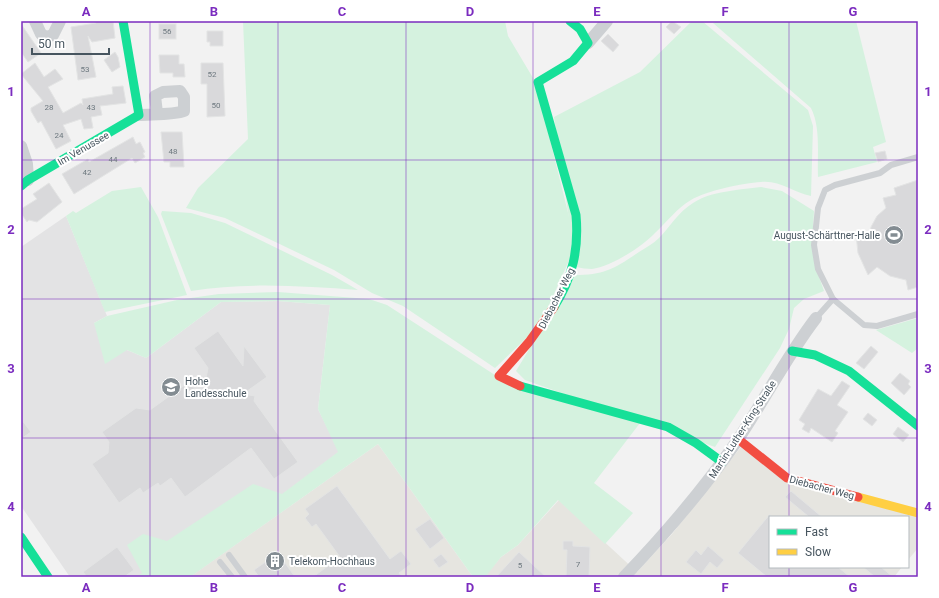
<svg xmlns="http://www.w3.org/2000/svg" width="939" height="598" viewBox="0 0 939 598" font-family="Roboto,sans-serif">
	<style>
		.commercial { fill: #e6e5e0 }
		.education { fill: #e3e3e4 }
		.green { fill: #d5f2df }
		.building { fill: #d9d9db; stroke: #e3e4e4 }
		.lines { fill: none; stroke-linecap: round; stroke-linejoin: round }
		.lane { stroke: #cdd0d3; stroke-width: 6 }
		.street { stroke: #cdd0d3; stroke-width: 12 }
		.fast { stroke: #16e098; stroke-width: 9 }
		.slow { stroke: #ffcf43; stroke-width: 9 }
		.jam { stroke: #f24e42; stroke-width: 9 }
		.grid { fill: none; stroke: #7b2cbf; stroke-width: 1; stroke-opacity: 0.55 }
		.labels { text-anchor: middle; stroke-width: 4; stroke-linejoin: round; paint-order: stroke }
		.number-label { font-size: 8px; fill: #6d787f }
		.street-label { font-size: 10px; fill: #47555f; stroke: #fff }
		.poi-label { font-size: 10px; fill: #47555f; stroke: #fff; text-anchor: start }
		.neatline { fill: none; stroke: #7b2cbf; stroke-width: 1.5 }
		.grid-label { font-size: 13px; text-anchor: middle; font-weight: bold; fill: #7b2cbf }
	</style>
	<rect width="100%" height="100%" fill="#f2f2f2"/>
	<g class="commercial">
		<path d="M378,444L473,577H190Z"/>
		<path d="M741,447L776,475L918,515V548L908,560V517H770V567H902L894,577H484L501,557L518,545L559,500L637,572L672,534Z"/>
	</g>
	<path class="education" d="M66,216L107,316L94,323L127,350L146,358L221,302L278,301L330,305L318,409L346,466L190,577H70L21,506V247Z"/>
	<g class="green">
		<path d="M243,21H505L508,36L536,83L576,245L540,325L495,368L403,306L372,293L334,270L225,218L186,208L198,188L248,139Z"/>
		<path d="M692,21H702L808,110L813,126L811,196C794,193 780,180 761,182C743,183 706,191 691,200C677,208 667,222 655,233C642,247 610,267 592,269C587,269 581,268 576,267L554,117L640,72Z"/>
		<path d="M719,21H856L886,142L873,147L877,162L818,177C817,155 821,128 811,108L713,23Z"/>
		<path d="M141,187L158,217L187,295L105,312L66,216L73,211L76,213L112,191Z"/>
		<path d="M761,187L782,191L814,211L812,247L817,271L824,291L804,299L794,308L789,329L780,348L715,447L525,380L516,371L574,275C604,275 614,269 639,252C645,248 653,244 659,238C670,227 678,212 693,203C711,191 739,190 761,187Z"/>
		<path d="M162,211L191,213L225,223L332,275L358,290C303,286 246,282 191,291L161,214Z"/>
		<path d="M278,292L369,299L387,305L498,377L640,423L594,483L633,513L605,544L558,500L518,545L501,557L487,575L484,577H473L378,444L190,577H137L142,573L127,545L143,534L167,541L253,484L282,494L338,452L318,409L330,305L278,301L221,302L146,358L127,350L105,364L94,323L107,316L177,300L219,294Z"/>
		<path d="M918,318V348L912,353L876,330Z"/>
	</g>
	<g class="building">
		<path d="M96,21H113L115,38L92,42L88,36L96,77L78,80L71,27L96,23Z"/>
		<path d="M672,21L681,27L674,34L666,27Z"/>
		<path d="M21,24L41,53L28,62L21,52Z"/>
		<rect x="159" y="24" width="17" height="15"/>
		<path d="M207,31H223V46H210V42H207Z"/>
		<path d="M608,34L619,45L613,52L601,41Z"/>
		<path d="M115,52L118,57L120,67L112,72L104,60Z"/>
		<path d="M159,55H179V64H184L185,77H173V73H160Z"/>
		<path d="M35,63L44,77L55,69L63,79L48,87L63,113L81,103L83,105L82,99L113,94L112,87L123,86L126,103L100,106L102,115L91,117L93,128L84,129L81,119L63,125L71,141L56,149L41,121L38,123L31,111V108L43,101L21,74Z"/>
		<path d="M201,63H223L225,116L207,117V84H201Z"/>
		<path d="M161,132H182L184,167H170V162H164Z"/>
		<path d="M133,137L136,144L140,142L145,152L143,153L145,157L135,163L132,158L74,194L62,174L88,159L89,162Z"/>
		<path d="M885,151L887,159L878,162L875,153Z"/>
		<path d="M918,180V287L908,290L906,280L890,276L877,267L868,275L858,253L856,234L870,236L871,227L877,216L886,208L883,198L896,195L894,188Z"/>
		<path d="M49,183L62,202L37,222L29,220L27,222L21,213V209L37,199L33,194Z"/>
		<path d="M218,331L243,366L244,346L267,377L243,394L255,396L254,401L298,462L274,479L251,448L185,497L171,478L160,486L158,483L143,493L140,488L119,503L92,464L108,453L109,442L102,432L136,408L150,410L189,382L202,399L208,368L194,348Z"/>
		<path d="M871,346L878,352L864,369L856,363Z"/>
		<path d="M900,373L910,381L908,384L911,387L904,395L891,383Z"/>
		<path d="M842,381L850,386L837,405L848,412L835,431L838,433L832,442L811,428L809,433L802,429L805,424L799,420L818,389L831,396Z"/>
		<path d="M868,413L877,420L872,426L863,419Z"/>
		<path d="M21,419L31,432L21,439Z"/>
		<path d="M898,427L909,435L903,442L893,434Z"/>
		<path d="M337,486L390,559L401,551L411,564L399,573L402,577H313L340,557L316,524L312,527L305,518L309,514L305,509Z"/>
		<path d="M791,491L822,517H809L785,497Z"/>
		<path d="M770,514V567H838L850,577H767L738,553Z"/>
		<path d="M430,519L444,538L430,549L415,529Z"/>
		<path d="M563,541H573V546L590,547L589,577H566L567,550H563Z"/>
		<path d="M708,546L724,560L717,568L710,562L701,574L686,562L696,550L701,555Z"/>
		<path d="M117,547L134,570L124,577H87L83,572Z"/>
		<path d="M519,552L546,577H496Z"/>
		<path d="M278,553L295,577H259L254,570Z"/>
		<path d="M441,554L448,562L439,568L433,560Z"/>
		<path d="M863,567H881L893,577H875Z"/>
	</g>
	<g class="lines">
		<g class="lane">
			<path d="M918,157L891,165L880,173L835,185L825,190L818,208L814,245L818,269L833,299L864,325L877,326L918,314"/>
			<path d="M816,318L833,299"/>
			<path d="M229,555L245,577"/>
			<path d="M220,562L232,577"/>
		</g>
		<g class="street">
			<path d="M35,21L41,34L46,37L53,35L60,21"/>
			<path d="M588,43L607,21"/>
			<path d="M139,115C151,114 174,115 184,111V97L180,91L163,92L155,96L157,113"/>
			<path d="M21,146L27,164L28,180"/>
			<path d="M624,577C665,534 703,490 737,441C764,401 786,357 816,318"/>
		</g>
		<g class="fast">
			<path d="M21,186L28,180L139,115L123,21"/>
			<path d="M554,307C573,277 579,249 576,215L538,82L573,61L588,43L580,29L570,21"/>
			<path d="M792,351L815,355L849,371L918,426"/>
			<path d="M520,386L668,427L696,443L722,462"/>
			<path d="M21,537L48,577"/>
		</g>
		<path class="slow" d="M858,497L918,513"/>
		<g class="jam">
			<path d="M520,386L499,376L529,342L554,307"/>
			<path d="M738,439L787,478L858,497"/>
		</g>
	</g>
	<path class="grid" d="M150,21V577M278,21V577M406,21V577M533,21V577M661,21V577M789,21V517M21,160H918M21,299H918M21,438H918M789,567V577"/>
	<defs>
		<g id="stadium-disc" transform="scale(1)"><circle r="9.5" fill="#838c92" stroke="#fff"/><path d="M0-5a6.5 5 0 1 0 0 10a6.5 5 0 1 0 0-10ZM-3.5-1.8h7v3.6h-7Z" fill="#fff"/></g>
		<g id="school-disc" transform="scale(1)"><circle r="9.5" fill="#838c92" stroke="#fff"/><path d="M0-5L7-2L0 1L-7-2ZM-4 1L0 2.5L4 1V4Q0 6-4 4Z" fill="#fff"/></g>
		<g id="building-disc" transform="scale(1)"><circle r="9.5" fill="#838c92" stroke="#fff"/><path d="M-4-6H4V6H1V3H-1V6H-4ZM-2.5-4.3h1.7v1.8h-1.7ZM.8-4.3h1.7v1.8H.8ZM-2.5-1h1.7V.8h-1.7ZM.8-1h1.7V.8H.8Z" fill="#fff"/></g>
	</defs>
	<g fill-rule="evenodd">
		<use href="#stadium-disc" x="894" y="235"/>
		<use href="#school-disc" x="171" y="387"/>
		<use href="#building-disc" x="275" y="561"/>
	</g>
	<g class="labels">
		<g class="number-label">
			<text x="167" y="34">56</text>
			<text x="85" y="72">53</text>
			<text x="212" y="77">52</text>
			<text x="216" y="108">50</text>
			<text x="49" y="110">28</text>
			<text x="91" y="110">43</text>
			<text x="59" y="138">24</text>
			<text x="173" y="154">48</text>
			<text x="113" y="162">44</text>
			<text x="87" y="175">42</text>
			<text x="578" y="567">7</text>
			<text x="520" y="568">5</text>
		</g>
		<g class="street-label">
			<text transform="translate(83 148) rotate(-30)" y="4">Im Venussee</text>
			<text transform="translate(556 298) rotate(-63)" y="4">Diebacher Weg</text>
			<text transform="translate(742 429) rotate(-57)" y="4">Martin-Luther-King-Straße</text>
			<text transform="translate(822 487) rotate(15)" y="4">Diebacher Weg</text>
		</g>
		<g class="poi-label">
			<text x="880" y="239" text-anchor="end">August-Schärttner-Halle</text>
			<text x="185" y="385">Hohe<tspan x="185" dy="12">Landesschule</tspan></text>
			<text x="289" y="565">Telekom-Hochhaus</text>
		</g>
	</g>
	<rect width="939" height="598" fill="none" stroke="#ffffff" stroke-width="44"/>
	<rect x="769" y="516" width="140" height="52" fill="#ffffff" stroke="#b5bbbf"/>
	<rect x="777" y="529" width="20" height="6" fill="#16e098" stroke="#b5bbbf"/>
	<text x="805" y="536" font-size="12" fill="#47555f">Fast</text>
	<rect x="777" y="549" width="20" height="6" fill="#ffcf43" stroke="#b5bbbf"/>
	<text x="805" y="556" font-size="12" fill="#47555f">Slow</text>
	<path d="M32 48v6h77v-6" fill="none" stroke="#47555f" stroke-width="2"/>
	<text x="38" y="48" font-size="12" fill="#47555f" stroke="#ffffff" stroke-width="3" paint-order="stroke">50 m</text>
	<rect x="22" y="22" width="895" height="554" class="neatline"/>
	<g class="grid-label">
		<text x="86" y="16">A</text>
		<text x="214" y="16">B</text>
		<text x="342" y="16">C</text>
		<text x="470" y="16">D</text>
		<text x="597" y="16">E</text>
		<text x="725" y="16">F</text>
		<text x="853" y="16">G</text>
		<text x="11" y="96">1</text>
		<text x="928" y="96">1</text>
		<text x="11" y="234">2</text>
		<text x="928" y="234">2</text>
		<text x="11" y="373">3</text>
		<text x="928" y="373">3</text>
		<text x="11" y="511">4</text>
		<text x="928" y="511">4</text>
		<text x="86" y="592">A</text>
		<text x="214" y="592">B</text>
		<text x="342" y="592">C</text>
		<text x="470" y="592">D</text>
		<text x="597" y="592">E</text>
		<text x="725" y="592">F</text>
		<text x="853" y="592">G</text>
	</g>
</svg>
